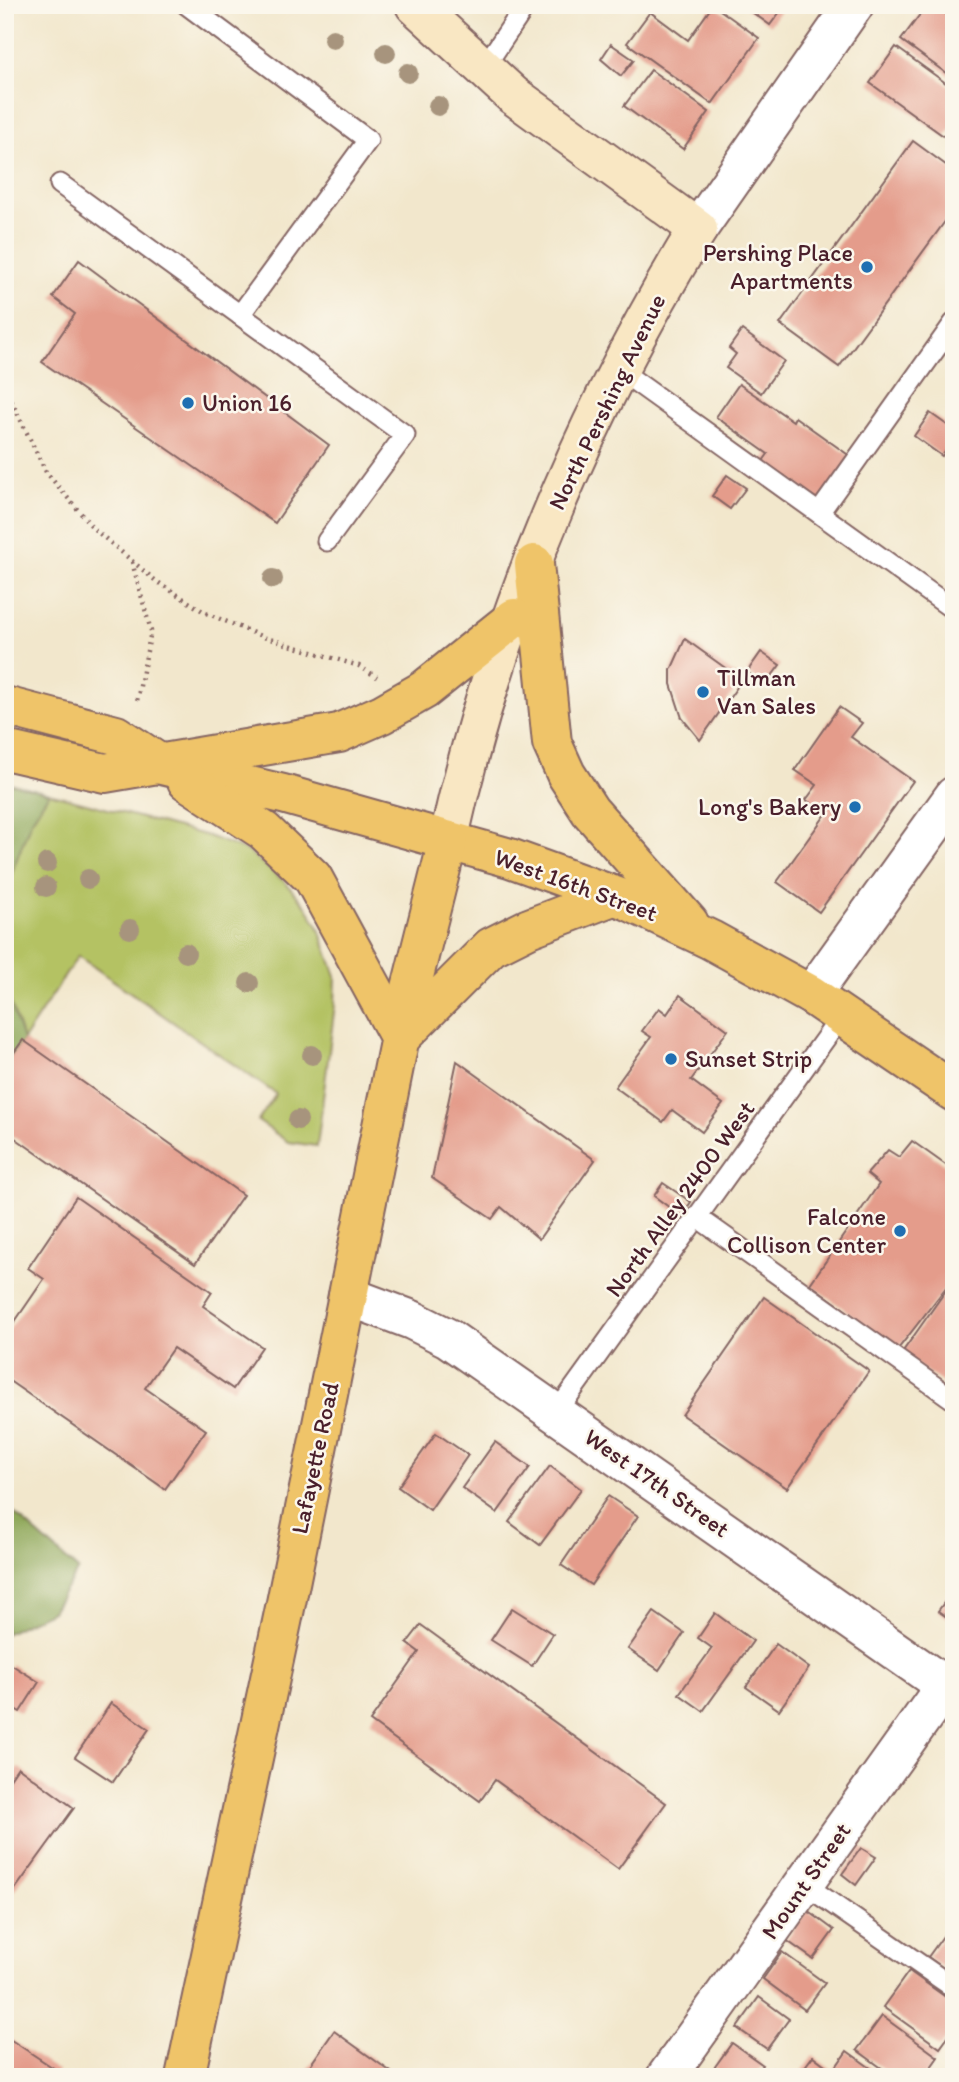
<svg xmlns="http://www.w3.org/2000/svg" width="959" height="2082" viewBox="0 0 959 2082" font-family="Itim,sans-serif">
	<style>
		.green { fill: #b4c264; stroke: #7f7048; stroke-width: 2 }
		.forest { fill: #8fa85a; stroke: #6c6442; stroke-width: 2 }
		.building { fill: #e49c8b }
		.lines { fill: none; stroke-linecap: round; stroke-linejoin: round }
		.service-casing { stroke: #856563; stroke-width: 23 }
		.minor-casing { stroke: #856563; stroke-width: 42 }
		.tertiary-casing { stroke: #856563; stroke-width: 42 }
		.secondary-casing { stroke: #856563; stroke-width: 42 }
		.primary-casing { stroke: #856563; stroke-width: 42 }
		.path { stroke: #856563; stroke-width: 4.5; stroke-dasharray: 2 5; stroke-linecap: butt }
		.service { stroke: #fff; stroke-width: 19 }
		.minor { stroke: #fff; stroke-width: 38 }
		.tertiary { stroke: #fff; stroke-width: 38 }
		.secondary { stroke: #f9e7c3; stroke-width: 38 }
		.primary { stroke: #efc469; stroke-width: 38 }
		.tree { fill: #a7947d }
		.poi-dot { fill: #1f6fb2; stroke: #fbf7ec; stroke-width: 2.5 }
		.labels { text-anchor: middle; stroke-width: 5; stroke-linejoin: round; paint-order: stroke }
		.poi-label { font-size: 24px; fill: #4a1f2b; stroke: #fbf7ec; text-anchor: end }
		.street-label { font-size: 24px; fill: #4a1f2b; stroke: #fbf7ec }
	</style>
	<rect width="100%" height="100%" fill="#fbf7ec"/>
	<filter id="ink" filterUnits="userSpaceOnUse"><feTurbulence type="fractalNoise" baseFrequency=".0143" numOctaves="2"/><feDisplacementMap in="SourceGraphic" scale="14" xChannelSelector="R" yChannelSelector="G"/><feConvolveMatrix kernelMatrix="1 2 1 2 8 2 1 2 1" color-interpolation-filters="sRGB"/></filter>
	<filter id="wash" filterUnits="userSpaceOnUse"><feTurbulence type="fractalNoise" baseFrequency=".00686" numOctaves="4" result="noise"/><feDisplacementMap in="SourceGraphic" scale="28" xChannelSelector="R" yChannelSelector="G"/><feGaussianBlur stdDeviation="1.57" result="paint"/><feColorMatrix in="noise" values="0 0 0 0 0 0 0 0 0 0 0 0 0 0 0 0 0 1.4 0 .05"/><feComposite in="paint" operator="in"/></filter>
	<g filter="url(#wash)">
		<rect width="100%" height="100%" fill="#f2e7cc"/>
		<path class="green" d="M49,793L208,836L247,851L286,883L306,906L318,926L336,976L335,1004L317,1146L288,1142L258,1121L276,1094L78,956L23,1040L6,989L5,891L31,821Z"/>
		<g class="forest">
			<path d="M5,782L49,793L31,821L5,891Z"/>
			<path d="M5,961L6,989L23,1040L5,1065Z"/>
			<path d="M5,1505L78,1570L52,1611L5,1634Z"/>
		</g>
		<g id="blocks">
			<g class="building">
				<path d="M713,5L759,38L712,104L627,43L650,12L688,40Z"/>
				<path d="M742,5H785L770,25Z"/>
				<path d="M927,5H933L954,20V79L901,40Z"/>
				<path d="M611,44L634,60L621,76L601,59Z"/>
				<path d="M896,47L954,89V125L945,137L870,83Z"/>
				<path d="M651,70L709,112L683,149L624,106Z"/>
				<path d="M913,141L954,171V209L839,367L780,324Z"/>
				<path d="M79,260L329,445L275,523L42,362L75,314L53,297Z"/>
				<path d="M742,330L784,361L761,393L726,368L736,354L729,348Z"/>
				<path d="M739,384L793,421L795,417L854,459L823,503L763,461L768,454L716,417Z"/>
				<path d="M930,413L954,430V439L942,456L914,436Z"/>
				<path d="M727,475L746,488L730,509L712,496Z"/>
				<path d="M685,639L742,680L700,740L682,718L671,684V670Z"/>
				<path d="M761,652L780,665L765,685L747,672Z"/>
				<path d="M839,707L862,723L851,737L913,781L819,912L777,882L826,814L806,800L817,785L795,770Z"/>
				<path d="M680,995L728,1030L691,1080L723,1104L702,1132L672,1110L663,1122L615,1087L651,1037L642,1031L659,1008L667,1014Z"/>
				<path d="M23,1040L243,1195L195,1264L5,1131V1065Z"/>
				<path d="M457,1061L595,1160L539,1239L501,1207L492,1219L432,1178Z"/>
				<path d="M912,1141L954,1171V1277L898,1349L810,1284L879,1184L867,1174L888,1150L899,1157Z"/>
				<path d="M663,1183L691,1202L681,1216L654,1196Z"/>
				<path d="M76,1197L212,1292L203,1306L262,1347L233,1389L173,1348L145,1388L206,1430L165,1489L5,1378V1336L44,1279L28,1268Z"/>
				<path d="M954,1279V1391L901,1354Z"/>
				<path d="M764,1297L869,1371L787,1488L682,1415Z"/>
				<path d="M436,1433L468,1455L430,1510L398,1487Z"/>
				<path d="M495,1442L530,1467L497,1513L462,1488Z"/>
				<path d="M550,1466L581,1489L540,1545L509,1522Z"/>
				<path d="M608,1496L638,1516L591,1585L561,1565Z"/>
				<path d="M954,1589V1622L938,1611Z"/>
				<path d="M512,1608L553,1634L532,1666L491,1640Z"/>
				<path d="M654,1612L684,1633L659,1670L628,1649Z"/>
				<path d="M715,1613L753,1641L703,1711L679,1694L712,1648L698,1638Z"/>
				<path d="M421,1625L666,1803L618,1869L495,1780L480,1801L370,1721L419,1652L407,1643Z"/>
				<path d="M776,1644L809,1668L779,1710L746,1687Z"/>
				<path d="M12,1665L39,1682L20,1712L5,1703V1676Z"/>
				<path d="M111,1703L149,1729L113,1782L75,1757Z"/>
				<path d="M18,1767L74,1808L13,1892L5,1886V1786Z"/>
				<path d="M861,1848L876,1857L856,1885L842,1874Z"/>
				<path d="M807,1910L834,1930L813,1959L786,1940Z"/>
				<path d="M954,1921V1976L928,1957Z"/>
				<path d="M782,1952L825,1983L805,2010L763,1979Z"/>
				<path d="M909,1971L954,2003V2029L940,2048L883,2007Z"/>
				<path d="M759,1997L789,2019L767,2049L737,2028Z"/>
				<path d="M882,2016L938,2057L924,2077H894L857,2050Z"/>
				<path d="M334,2031L398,2077H302Z"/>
				<path d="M8,2038L58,2071L54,2077H5V2042Z"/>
				<path d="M732,2043L763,2065L754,2077H725L714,2068Z"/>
				<path d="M847,2051L883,2077H808L801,2072L813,2056L833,2071Z"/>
			</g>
		</g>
	</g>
	<g filter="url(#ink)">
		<use href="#blocks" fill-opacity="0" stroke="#856563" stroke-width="2"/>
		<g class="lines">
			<g class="service-casing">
				<g id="service">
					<path d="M187,5L368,140L240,315"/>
					<path d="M483,69L526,5"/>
					<path d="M60,184L405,435L327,541"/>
					<path d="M618,369L954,610"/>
					<path d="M819,513L954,323"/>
					<path d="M697,1217L954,1400"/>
					<path d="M556,1413L843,1014"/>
					<path d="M804,1884L954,1988"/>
				</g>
			</g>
			<g class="minor-casing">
				<g id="minor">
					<path d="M811,995L954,796"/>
					<path d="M348,1296L412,1320L448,1338L954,1692"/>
					<path d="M666,2077L945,1686"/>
				</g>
			</g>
			<g class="tertiary-casing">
				<path id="tertiary" d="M698,229L854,5"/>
			</g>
			<g class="secondary-casing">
				<path id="secondary" d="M415,5L513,95L698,229C582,418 496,624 448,841"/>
			</g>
			<g class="primary-casing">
				<g id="primary">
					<path d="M534,564L552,743L566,774L590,811L689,923"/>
					<path d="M5,706L116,735L162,765L283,794L510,858L629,901L711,940L811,995L954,1092"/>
					<path d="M5,750L105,773L339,733L382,714L424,690L514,618"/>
					<path d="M187,781L264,831L313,878L400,1038"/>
					<path d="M400,1038L491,947L529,928L613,896"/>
					<path d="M185,2077L285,1608L405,1012L448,841"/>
				</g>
			</g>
			<g class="path">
				<path d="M5,381L8,394L46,472L94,529L156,581L206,613L263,637L359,666L377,677"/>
				<path d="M132,562L151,631L137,701"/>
			</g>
			<use href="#service" class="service"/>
			<use href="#minor" class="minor"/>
			<use href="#tertiary" class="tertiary"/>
			<use href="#secondary" class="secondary"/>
			<use href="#primary" class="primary"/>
		</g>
		<g class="tree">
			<circle cx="333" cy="39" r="10"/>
			<circle cx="386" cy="53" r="10"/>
			<circle cx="408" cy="73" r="10"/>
			<circle cx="438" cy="106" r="10"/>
			<circle cx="273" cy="579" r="10"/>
			<circle cx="47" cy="863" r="10"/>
			<circle cx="88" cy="879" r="10"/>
			<circle cx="46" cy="887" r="10"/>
			<circle cx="130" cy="929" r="10"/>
			<circle cx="186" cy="953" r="10"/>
			<circle cx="249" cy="983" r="10"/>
			<circle cx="312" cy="1055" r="10"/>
			<circle cx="298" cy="1120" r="10"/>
		</g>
	</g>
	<g class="poi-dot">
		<circle cx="867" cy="267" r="7"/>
		<circle cx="188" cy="403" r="7"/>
		<circle cx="703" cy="692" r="7"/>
		<circle cx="855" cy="807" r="7"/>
		<circle cx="671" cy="1059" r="7"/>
		<circle cx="900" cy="1231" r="7"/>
	</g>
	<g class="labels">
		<g class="poi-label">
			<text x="853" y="261">Pershing Place<tspan x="853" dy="28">Apartments</tspan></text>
			<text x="202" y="411" text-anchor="start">Union 16</text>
			<text x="717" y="686" text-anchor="start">Tillman<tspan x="717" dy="28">Van Sales</tspan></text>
			<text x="841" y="815">Long's Bakery</text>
			<text x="685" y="1067" text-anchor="start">Sunset Strip</text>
			<text x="886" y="1225">Falcone<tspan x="886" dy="28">Collison Center</tspan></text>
		</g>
		<g class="street-label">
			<text transform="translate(607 402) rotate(-64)" y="8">North Pershing Avenue</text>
			<text transform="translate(576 885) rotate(20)" y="8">West 16th Street</text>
			<text transform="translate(680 1199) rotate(-54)" y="8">North Alley 2400 West</text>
			<text transform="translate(315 1458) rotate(-78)" y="8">Lafayette Road</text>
			<text transform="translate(657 1483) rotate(35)" y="8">West 17th Street</text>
			<text transform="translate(806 1881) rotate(-55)" y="8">Mount Street</text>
		</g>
	</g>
	<rect width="959" height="2082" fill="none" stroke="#fbf7ec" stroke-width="28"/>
</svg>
